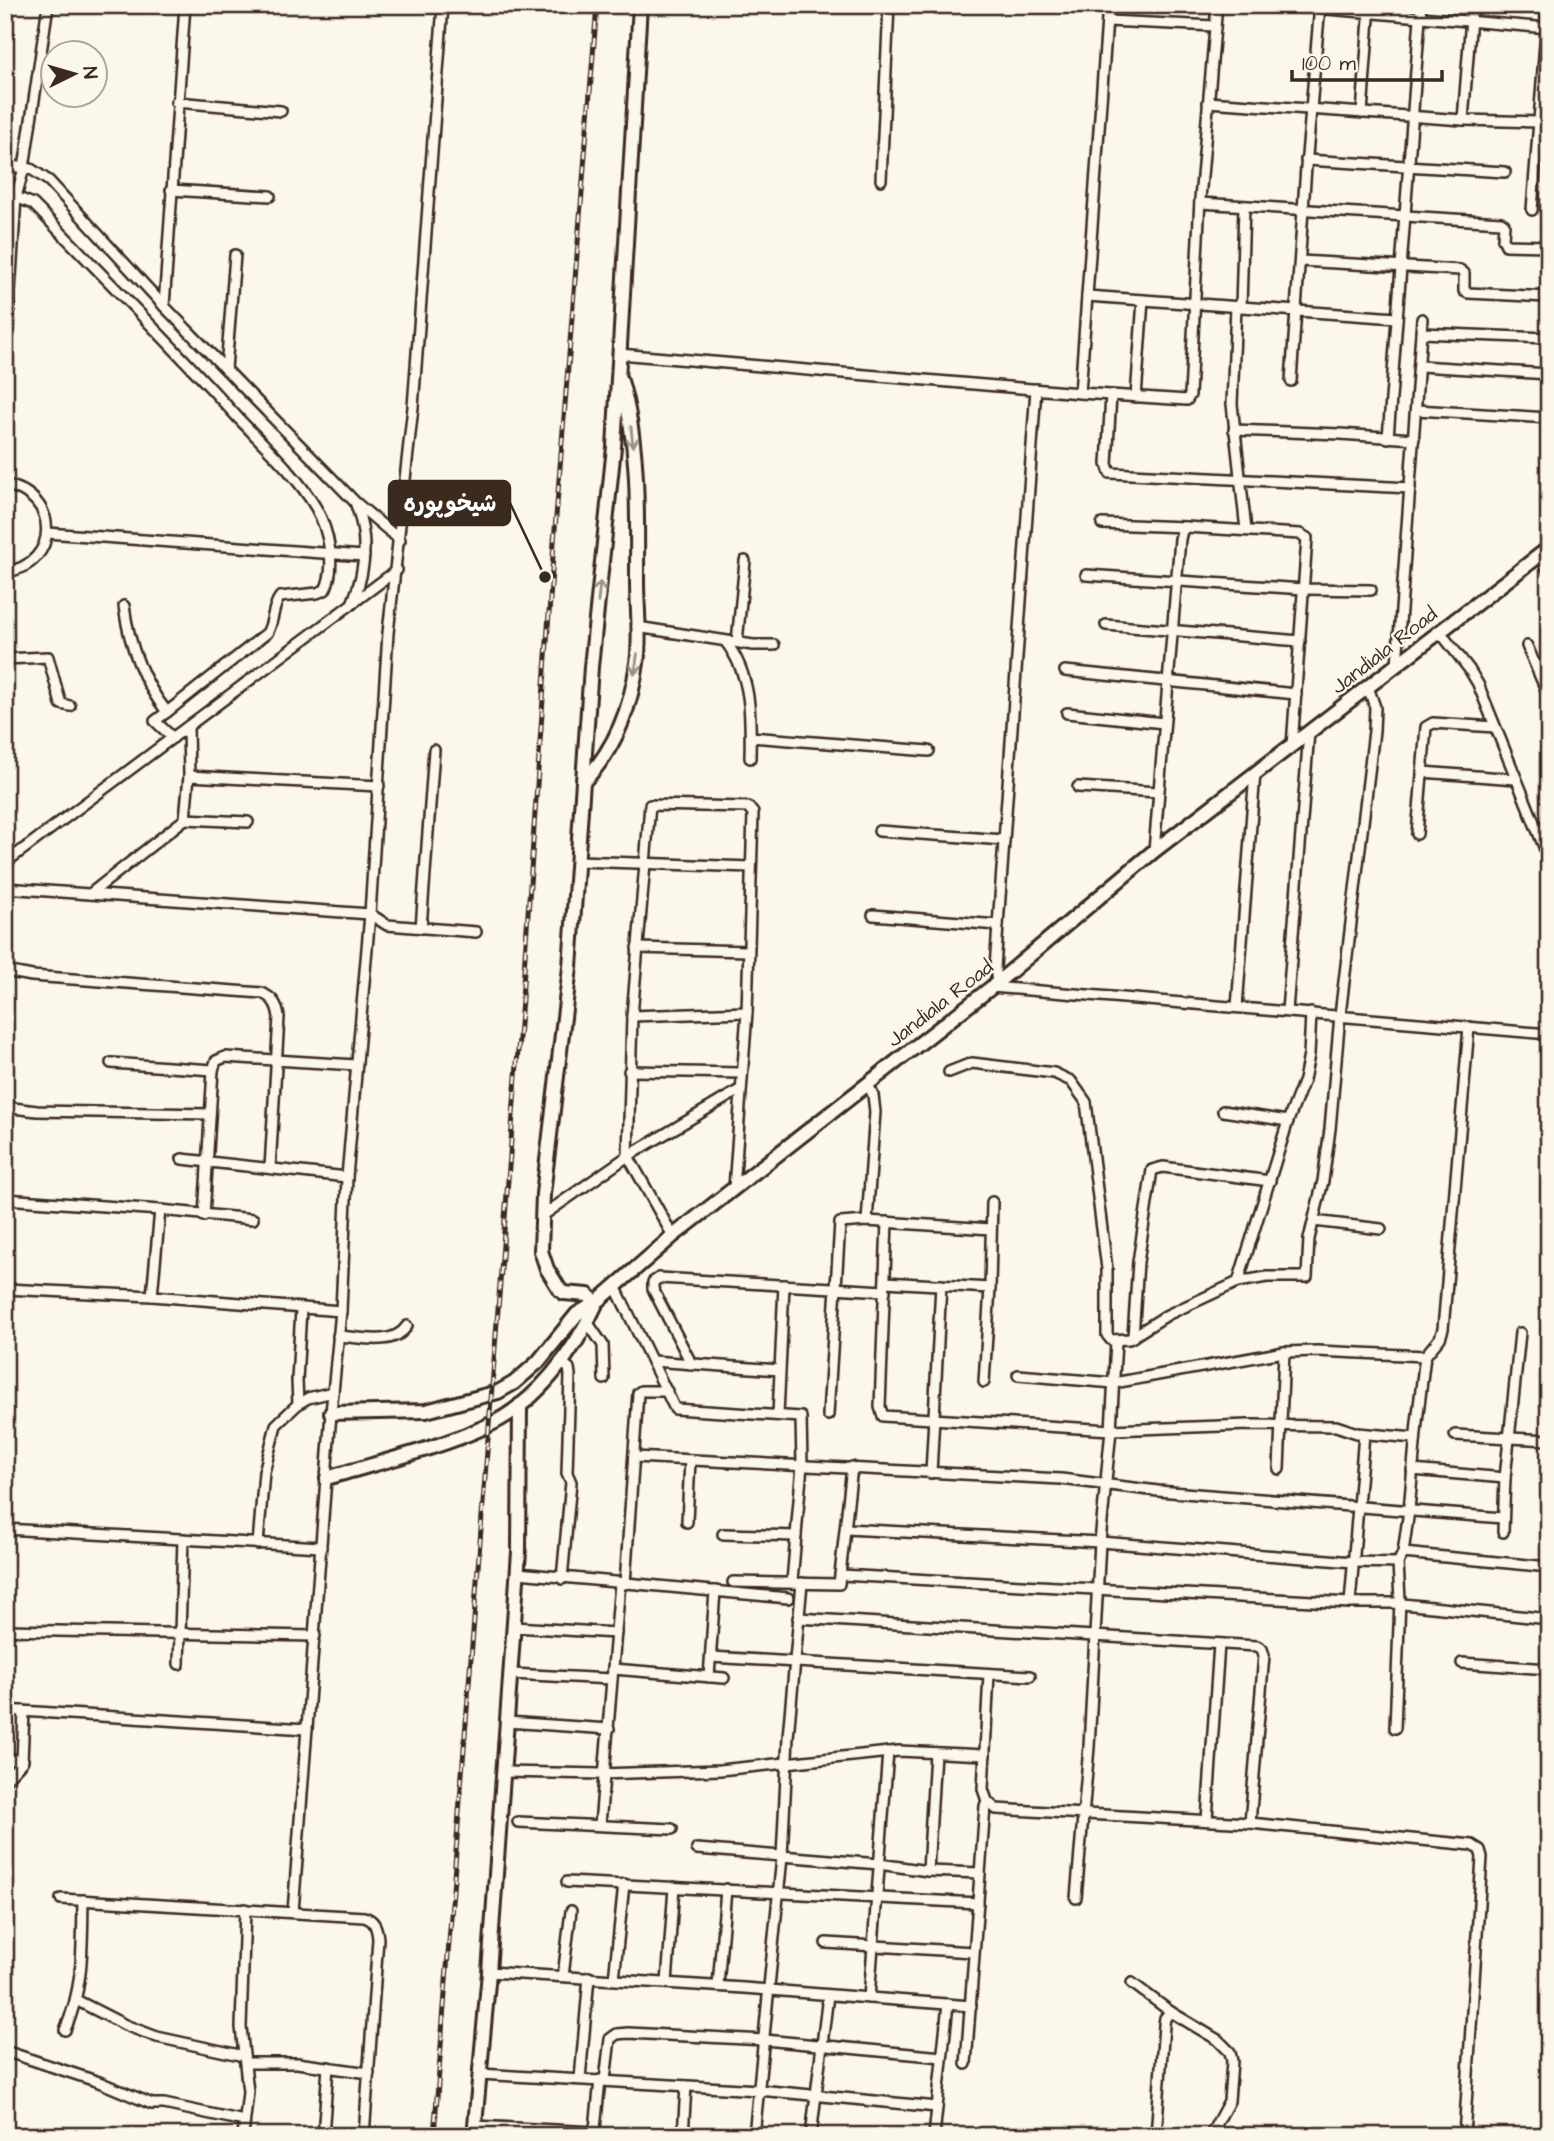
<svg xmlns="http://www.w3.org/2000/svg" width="1554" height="2141" viewBox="0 0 1554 2141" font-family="'Architects Daughter','Playpen Sans Arabic',sans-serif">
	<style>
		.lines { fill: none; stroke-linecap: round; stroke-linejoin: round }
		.street-casing { stroke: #3b2a1e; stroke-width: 14 }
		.secondary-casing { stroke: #3b2a1e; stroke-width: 18 }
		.street { stroke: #fbf7ec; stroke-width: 9 }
		.secondary { stroke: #fbf7ec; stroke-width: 12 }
		.rail-casing { stroke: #3b2a1e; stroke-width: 5 }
		.rail { stroke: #fbf7ec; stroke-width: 2.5; stroke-dasharray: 8; stroke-linecap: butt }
		.oneway { stroke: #9b9085 }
		.labels { text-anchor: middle; stroke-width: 5; stroke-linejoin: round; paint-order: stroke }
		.street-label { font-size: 21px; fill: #3b2a1e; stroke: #fbf7ec }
		.leader { fill: none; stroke: #3b2a1e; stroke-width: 2.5 }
		.callout-dot { fill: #3b2a1e; stroke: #fbf7ec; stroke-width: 2.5 }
		.callout { fill: #3b2a1e; stroke: #3b2a1e; stroke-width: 2.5 }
		.callout-label { font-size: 23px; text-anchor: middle; font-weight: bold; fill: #fff }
	</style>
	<rect width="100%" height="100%" fill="#fbf7ec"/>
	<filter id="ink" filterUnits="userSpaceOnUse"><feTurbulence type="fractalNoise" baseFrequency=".0143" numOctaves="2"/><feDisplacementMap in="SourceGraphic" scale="14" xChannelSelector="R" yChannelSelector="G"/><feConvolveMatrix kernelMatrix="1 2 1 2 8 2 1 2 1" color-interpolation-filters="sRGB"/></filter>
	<g filter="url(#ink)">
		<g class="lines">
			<g class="street-casing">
				<g id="street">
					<path d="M1281,5L1549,28"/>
					<path d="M1107,21L1215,26"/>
					<path d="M176,102L281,111"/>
					<path d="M1208,102L1463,120L1540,122"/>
					<path d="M1362,113L1370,5"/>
					<path d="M1463,120L1472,5"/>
					<path d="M1306,160L1505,172"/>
					<path d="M5,165L31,169L49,181L164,306L355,502L400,540"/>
					<path d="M881,180L889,5"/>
					<path d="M171,190L270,196"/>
					<path d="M16,197L33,204L40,211C107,280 175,348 239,419C266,447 296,474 316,508C328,529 337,567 325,590L317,593L280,597C272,607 274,622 267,633L167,712"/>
					<path d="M1200,203L1501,222L1504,224L1503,239L1506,245L1549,246"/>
					<path d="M1532,210L1548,5"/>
					<path d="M1300,261L1460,270L1464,273V291L1468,293L1549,297"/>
					<path d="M1087,296L1397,318"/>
					<path d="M164,306L185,5"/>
					<path d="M1236,306L1232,404L1246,530"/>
					<path d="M1241,307L1244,206"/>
					<path d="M1421,333L1549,338"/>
					<path d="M619,354L1080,393L1187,400L1190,395L1200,199L1217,5"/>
					<path d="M1420,366L1549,374"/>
					<path d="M226,369L235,255"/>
					<path d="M5,373L16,197L24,168L48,5"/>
					<path d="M1291,381L1306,167L1320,5"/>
					<path d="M1080,393L1108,5"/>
					<path d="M1111,395L1107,464L1110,473L1410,488"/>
					<path d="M1136,397L1143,300"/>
					<path d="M1416,410L1549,418"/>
					<path d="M1234,430L1340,434L1414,439"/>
					<path d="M1388,438L1421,5"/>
					<path d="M5,485C60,494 61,565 5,572"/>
					<path d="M1102,524L1186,527"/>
					<path d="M47,533L364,556"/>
					<path d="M1539,554L1549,571"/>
					<path d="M1086,575L1304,589L1371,590"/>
					<path d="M352,604C366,571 369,539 356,505"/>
					<path d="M124,606C129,644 143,682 167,712L155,721L173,738"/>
					<path d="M1106,625L1300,641"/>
					<path d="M637,627L753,645H774"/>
					<path d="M1440,632L1469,669L1478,684L1549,859"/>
					<path d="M725,641C752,675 751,716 750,758"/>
					<path d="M737,642L745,561"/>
					<path d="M1527,646L1549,697"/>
					<path d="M5,659L48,657L61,704L70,706"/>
					<path d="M1397,665L1422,319"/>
					<path d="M1065,671L1296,694"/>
					<path d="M1067,713L1164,723"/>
					<path d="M751,737L929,751"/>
					<path d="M1422,772L1516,779"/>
					<path d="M189,776L379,786"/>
					<path d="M1078,787L1158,792"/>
					<path d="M185,819L248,822"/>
					<path d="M879,831L1004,840"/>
					<path d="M1417,834L1426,727L1433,723L1495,727"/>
					<path d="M1154,851L1180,539L1182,531L1186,527L1300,534L1307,538L1292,746"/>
					<path d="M578,861L751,867"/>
					<path d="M5,863L397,570"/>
					<path d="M5,888L370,914L387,925L476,932"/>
					<path d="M90,894L185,819L189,776L188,727"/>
					<path d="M873,915L998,925"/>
					<path d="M421,928L434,750"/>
					<path d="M637,948L748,951"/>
					<path d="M5,971L32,976L262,993C273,998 277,1004 279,1017L270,1168"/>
					<path d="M997,983L995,968L1036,389"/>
					<path d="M992,987L1549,1034"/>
					<path d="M1237,1007L1255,773"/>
					<path d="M1287,1011L1309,732"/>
					<path d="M632,1016L747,1012"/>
					<path d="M111,1063L213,1070"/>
					<path d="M629,1071L742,1073"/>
					<path d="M949,1072L972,1063L1054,1073L1071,1081L1086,1102L1107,1269V1335L1111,1340L1129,1339L1167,1315L1238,1282L1267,1277H1307L1309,1239L1323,1181L1330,1129L1340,1015L1374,731L1375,707L1368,687"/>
					<path d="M5,1107L37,1111L210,1114"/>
					<path d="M1223,1111L1288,1121"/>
					<path d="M182,1159L347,1177"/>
					<path d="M5,1199L160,1210L253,1219"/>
					<path d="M204,1216L213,1070L216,1061L225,1057L356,1065"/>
					<path d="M542,1216L628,1156L741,1089"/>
					<path d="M867,1221L875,1112L873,1095L868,1084"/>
					<path d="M1314,1221L1381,1229"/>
					<path d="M887,1222L880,1407L883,1416L1111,1430L1248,1425L1336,1426L1357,1433L1415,1438"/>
					<path d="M673,1236L628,1156L632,1016L650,805L748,807L753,813L747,1012L734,1188"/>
					<path d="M885,1282L990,1288"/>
					<path d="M1238,1282L1288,1121L1304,1080L1309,1055L1311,1013"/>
					<path d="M615,1286L675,1409L801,1417L802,1465L792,1582"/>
					<path d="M5,1289L152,1296L341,1311"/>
					<path d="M152,1296L160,1210"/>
					<path d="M588,1323L603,1345L604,1379"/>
					<path d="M338,1336C361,1337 393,1347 407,1326"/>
					<path d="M1133,1337L1138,1262L1152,1170L1163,1167L1270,1181"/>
					<path d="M652,1361L780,1370"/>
					<path d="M560,1362L569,1368L570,1375L567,1473L571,1482L562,1579"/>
					<path d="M692,1365L653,1289V1282L659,1278L885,1291"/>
					<path d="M1018,1375L1114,1383L1284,1352L1317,1351L1425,1356"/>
					<path d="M984,1382L990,1288L992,1202"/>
					<path d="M298,1404L297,1380L301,1309"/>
					<path d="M778,1415L784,1285"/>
					<path d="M828,1415L840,1223L867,1221L991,1229"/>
					<path d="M1455,1435L1549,1440"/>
					<path d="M634,1457L1061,1479L1158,1491L1503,1518"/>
					<path d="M1279,1469L1284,1352"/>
					<path d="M1412,1470L1505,1478"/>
					<path d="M931,1473L941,1285"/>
					<path d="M687,1522L690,1460"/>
					<path d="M5,1529L321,1547"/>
					<path d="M846,1529L1100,1542L1354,1562L1398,1563"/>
					<path d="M1503,1532L1505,1478L1520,1333"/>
					<path d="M723,1534L796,1536"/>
					<path d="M258,1544L264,1472L276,1425L298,1404L308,1398L333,1392"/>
					<path d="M1403,1553L1549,1567"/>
					<path d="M518,1573L788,1598"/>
					<path d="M841,1575L1350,1603H1393L1549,1619"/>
					<path d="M733,1582L839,1584L852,1467"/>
					<path d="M625,1584L638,1393L641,1391H667"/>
					<path d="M1350,1603L1364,1434"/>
					<path d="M798,1618L1257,1646L1262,1649L1264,1655L1250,1823"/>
					<path d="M514,1627L616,1633"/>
					<path d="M5,1630L315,1636"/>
					<path d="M711,1657L1030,1676"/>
					<path d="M1462,1663L1549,1669"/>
					<path d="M179,1664L183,1539"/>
					<path d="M613,1669L724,1678"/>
					<path d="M511,1674L612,1679"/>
					<path d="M989,1674L983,1789L987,1801L996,1809L1250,1823L1472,1845L1480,1850L1482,1857L1464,2136"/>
					<path d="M709,1677L715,1591"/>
					<path d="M5,1710L307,1729"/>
					<path d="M507,1722L609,1729"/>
					<path d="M1395,1728L1400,1600L1398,1563L1403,1553L1409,1510L1417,1422L1425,1356L1440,1338L1443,1329L1469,1027"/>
					<path d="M5,1759L23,1760"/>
					<path d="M504,1772L601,1774L720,1770L899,1751L985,1755"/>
					<path d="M5,1780L22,1762L24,1711"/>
					<path d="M1207,1820L1219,1644"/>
					<path d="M518,1822L672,1829"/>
					<path d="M600,1825L620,1583"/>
					<path d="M697,1849L879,1864L928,1871L980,1873"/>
					<path d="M928,1871L935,1753"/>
					<path d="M567,1882L978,1903"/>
					<path d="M1076,1898L1089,1747L1100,1542L1111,1430L1116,1341"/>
					<path d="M61,1899L364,1917C375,1920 377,1928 378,1939L364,2136"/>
					<path d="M293,1912L331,1413L341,1311L347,1177L370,914L388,633L413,407L443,5"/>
					<path d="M826,1943L973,1952"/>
					<path d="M489,1972L744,1988L971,2006"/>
					<path d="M563,1976L571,1911"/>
					<path d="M614,1979L624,1884"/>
					<path d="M667,1983L674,1887"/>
					<path d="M1132,1983L1171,2012L1218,2040L1230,2052L1232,2061L1229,2101L1210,2136"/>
					<path d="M718,1986L726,1889"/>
					<path d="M869,1998L888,1752"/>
					<path d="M76,2000L125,2025L157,2037L244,2056"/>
					<path d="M65,2030C84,1988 82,1945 83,1900"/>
					<path d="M5,2051L99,2082L152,2104H164L244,2121"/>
					<path d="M246,2063H297L369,2073"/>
					<path d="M966,2064L985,1806L987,1801"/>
					<path d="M480,2074L759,2090L937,2107"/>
					<path d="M580,2079L589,1977"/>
					<path d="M605,2080L610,2039L617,2034L628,2033L765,2040L942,2057"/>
					<path d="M475,2126L596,2132"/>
					<path d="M243,2136L248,2092L241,2027L245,1909"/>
					<path d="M323,2136L328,2067"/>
					<path d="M598,2136L595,2129L600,2080"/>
					<path d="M683,2136L686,2086"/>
					<path d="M754,2136L782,1857L788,1737L802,1583"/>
					<path d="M811,2136L828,1995"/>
					<path d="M934,2136L948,2004"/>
					<path d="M1156,2136L1164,2025L1165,2018L1171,2012"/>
				</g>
			</g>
			<g class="secondary-casing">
				<g id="secondary">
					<path d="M583,782C615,750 631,707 637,663C641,637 637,608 637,583C637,516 640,446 621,381"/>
					<path d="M596,1303L588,1295L564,1293L560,1290L547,1269L541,1251L543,1194L570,967L591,667L614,447L640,5"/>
					<path d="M331,1413L426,1411L498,1392L514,1383L538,1362L577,1314L596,1303L673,1236L992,987L1154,851L1549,548"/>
					<path d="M327,1478C380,1462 437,1449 487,1426C536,1404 575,1351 596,1304"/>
					<path d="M474,2136L489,1972L519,1552L520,1405"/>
					<path d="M1542,2136L1549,2134"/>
				</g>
			</g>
			<use href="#street" class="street"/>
			<use href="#secondary" class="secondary"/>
			<g class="rail-casing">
				<path id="rail" d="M434,2136L522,999L554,542L597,5"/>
			</g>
			<use href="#rail" class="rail"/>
		</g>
		<defs><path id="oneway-shaft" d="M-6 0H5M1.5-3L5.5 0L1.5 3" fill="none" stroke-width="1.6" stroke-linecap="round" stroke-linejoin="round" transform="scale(1.75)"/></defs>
		<g class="oneway">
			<use href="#oneway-shaft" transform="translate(632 437) rotate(84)"/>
			<use href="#oneway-shaft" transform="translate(599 592) rotate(-84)"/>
			<use href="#oneway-shaft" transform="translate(636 664) rotate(98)"/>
		</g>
	</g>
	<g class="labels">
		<g class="street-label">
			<text transform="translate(1384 650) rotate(-38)" y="7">Jandiala Road</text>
			<text transform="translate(940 1003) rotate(-38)" y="7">Jandiala Road</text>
		</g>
	</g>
	<path class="leader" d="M545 577L510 503"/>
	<circle class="callout-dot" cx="545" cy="577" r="7"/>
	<rect class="callout" x="389" y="481" width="121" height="44" rx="7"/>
	<g class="callout-label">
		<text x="450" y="511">شیخوپورہ</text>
	</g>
	<rect width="1554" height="2141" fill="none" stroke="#fbf7ec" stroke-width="28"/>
	<rect x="14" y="14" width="1526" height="2113" fill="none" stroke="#3b2a1e" stroke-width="2.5" filter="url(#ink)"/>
	<g transform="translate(74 74) rotate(85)"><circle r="33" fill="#fbf7ec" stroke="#aea59a" stroke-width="2"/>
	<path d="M0-5L12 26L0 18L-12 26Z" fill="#3b2a1e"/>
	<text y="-10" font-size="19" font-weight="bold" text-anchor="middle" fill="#3b2a1e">N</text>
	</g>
	<path d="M1292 70v10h150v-10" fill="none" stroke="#3b2a1e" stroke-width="3.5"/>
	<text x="1302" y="70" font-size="21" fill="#3b2a1e" stroke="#fbf7ec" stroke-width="5" paint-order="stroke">100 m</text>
</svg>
